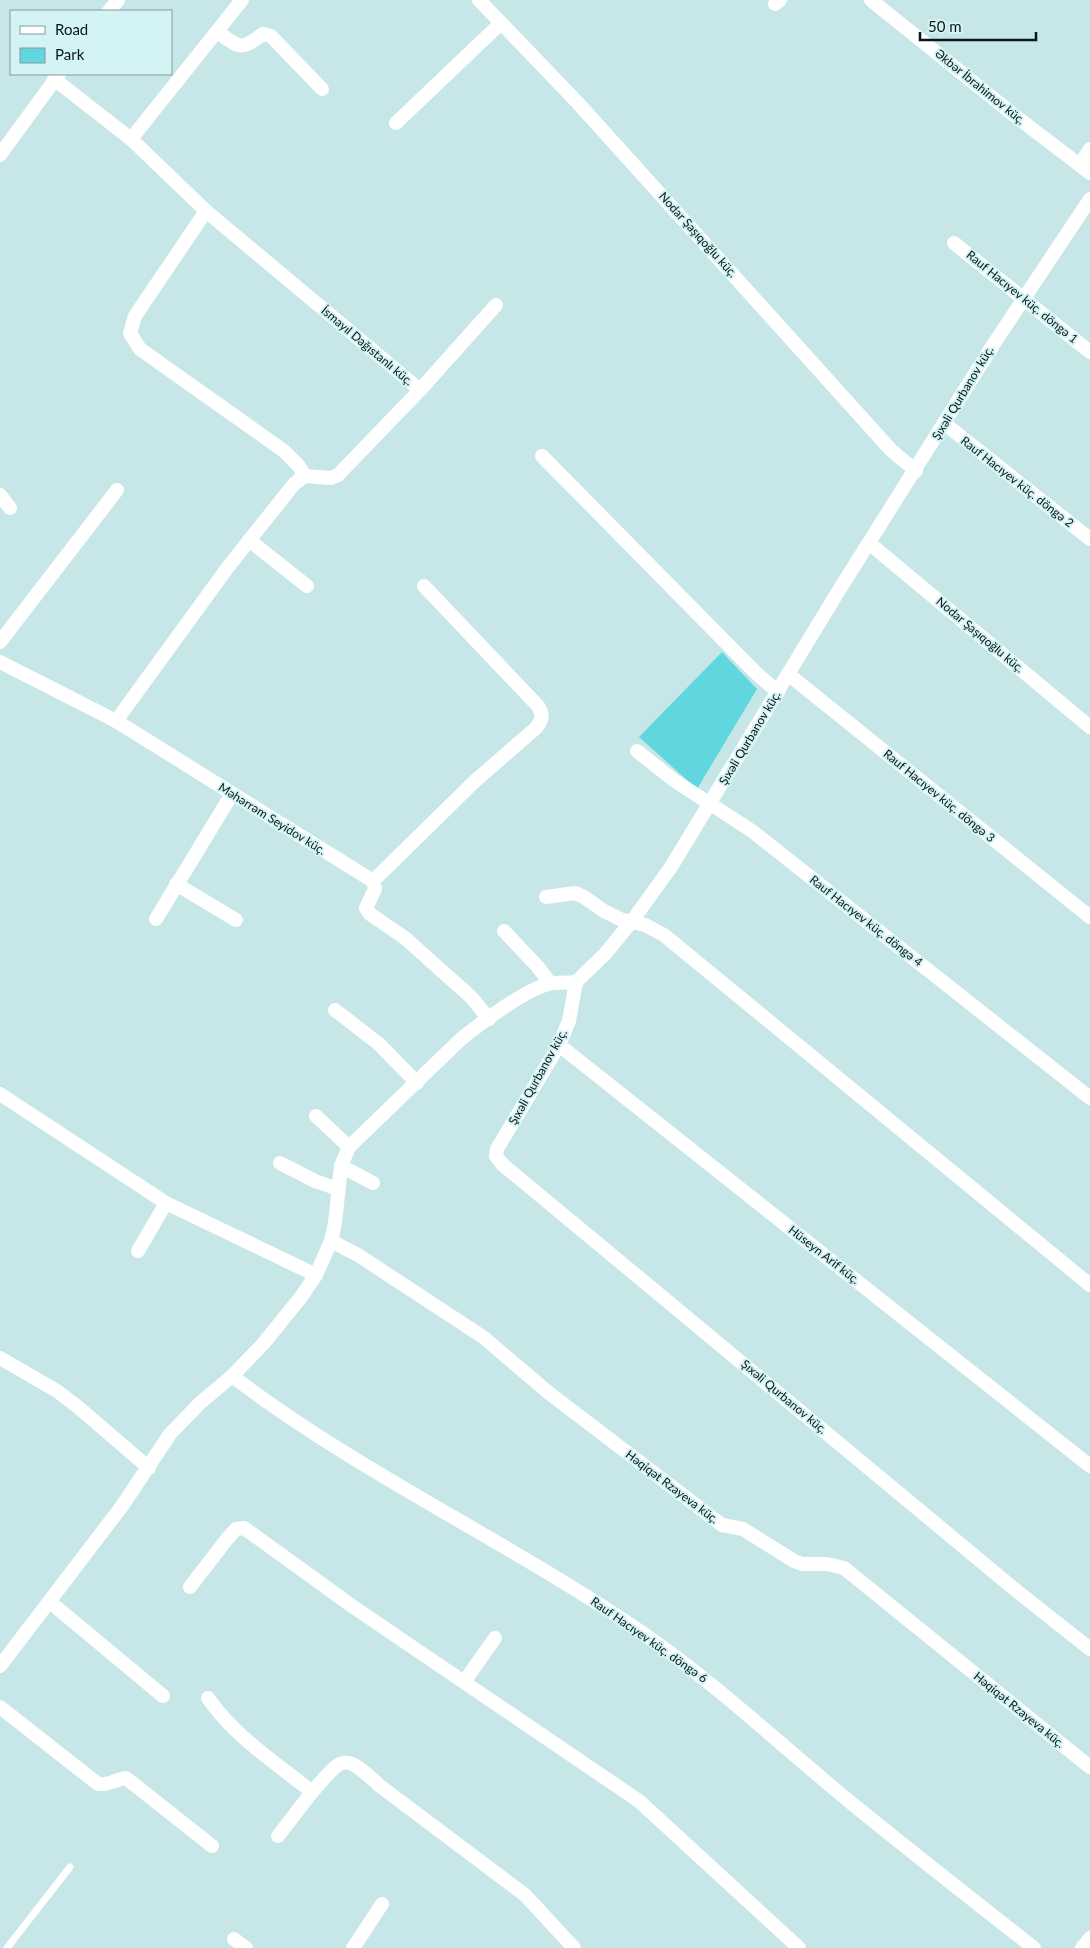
<svg xmlns="http://www.w3.org/2000/svg" width="1090" height="1948" viewBox="0 0 1090 1948" font-family="Lato,sans-serif">
	<style>
		.green { fill: #60d6df }
		.lines { fill: none; stroke-linecap: round; stroke-linejoin: round }
		.service { stroke: #fff; stroke-width: 7 }
		.minor { stroke: #fff; stroke-width: 14 }
		.labels { text-anchor: middle; stroke-width: 4; stroke-linejoin: round; paint-order: stroke }
		.street-label { font-size: 12px; fill: #0b1617; stroke: #d3f3f5 }
	</style>
	<rect width="100%" height="100%" fill="#c6e6e8"/>
	<path class="green" d="M722,652L757,689L697,789L639,737Z"/>
	<g class="lines">
		<path class="service" d="M7,1948L70,1867"/>
		<g class="minor">
			<path d="M479,0L577,102L891,450L916,471"/>
			<path d="M871,0L1014,115L1090,173"/>
			<path d="M775,4L780,0"/>
			<path d="M109,11L118,0"/>
			<path d="M217,32C241,47 238,52 263,34L271,36L322,89"/>
			<path d="M54,79L131,139L206,211L420,390L338,475L331,478L305,476L294,484L228,567L116,721"/>
			<path d="M396,123L501,23"/>
			<path d="M131,139L242,0"/>
			<path d="M0,155L59,74"/>
			<path d="M1080,165L1090,149"/>
			<path d="M1090,199L993,345L836,595L671,867L632,921L605,954L576,982L569,1021L559,1045L497,1149L496,1156L502,1164L1018,1592L1090,1649"/>
			<path d="M206,211L135,316L130,333L140,349L284,451L298,465L305,476"/>
			<path d="M954,243L1090,352"/>
			<path d="M420,390L496,305"/>
			<path d="M945,424L1090,539"/>
			<path d="M542,456L756,673L778,692"/>
			<path d="M0,495L10,508"/>
			<path d="M249,540L307,586"/>
			<path d="M869,543L1090,727"/>
			<path d="M0,642L117,490"/>
			<path d="M0,662L116,721L373,881L375,889L366,908L370,914L405,938L471,997L489,1019"/>
			<path d="M788,674L1090,917"/>
			<path d="M637,751L675,781L752,831L1090,1098"/>
			<path d="M373,881L475,781L536,728C542,720 544,715 538,706L424,586"/>
			<path d="M176,884L236,920"/>
			<path d="M546,897L575,893L584,897L604,911L620,919L645,925L664,935L1090,1285"/>
			<path d="M156,919L232,794"/>
			<path d="M504,931L538,967L550,983"/>
			<path d="M335,1010L379,1044L417,1083"/>
			<path d="M559,1045L1090,1466"/>
			<path d="M0,1094L166,1203L316,1275"/>
			<path d="M316,1116L349,1147"/>
			<path d="M280,1163L315,1181L338,1189"/>
			<path d="M341,1166L373,1183"/>
			<path d="M331,1241L358,1255L483,1337L549,1393L722,1525L743,1529L794,1561L802,1564H827L844,1568L1090,1767"/>
			<path d="M138,1251L166,1203"/>
			<path d="M0,1358L57,1391L78,1407L149,1468"/>
			<path d="M232,1376C361,1474 510,1542 644,1634C719,1686 785,1749 855,1806C914,1854 974,1901 1034,1948"/>
			<path d="M190,1587L227,1539L236,1529L244,1528L352,1606L639,1801L799,1948"/>
			<path d="M50,1602L163,1696"/>
			<path d="M0,1666L122,1506L170,1434L200,1403L232,1376L263,1344L301,1297L316,1275L331,1241L335,1223L341,1166L349,1147L461,1039C481,1023 526,989 549,984C557,982 568,983 576,982"/>
			<path d="M464,1682L495,1638"/>
			<path d="M208,1698C234,1736 276,1763 312,1792C344,1756 343,1752 380,1786L525,1895L574,1948"/>
			<path d="M0,1707L98,1784C108,1786 116,1779 126,1778L212,1846"/>
			<path d="M278,1836L312,1792"/>
			<path d="M234,1939L246,1948"/>
			<path d="M353,1948L382,1904"/>
			<path d="M1082,1948L1090,1938"/>
		</g>
	</g>
	<g class="labels">
		<g class="street-label">
			<text transform="translate(980 87) rotate(39)" y="4">Əkbər İbrahimov küç.</text>
			<text transform="translate(698 235) rotate(48)" y="4">Nodar Şaşıqoğlu küç.</text>
			<text transform="translate(1022 297) rotate(39)" y="4">Rauf Hacıyev küç. döngə 1</text>
			<text transform="translate(367 346) rotate(40)" y="4">İsmayıl Dağıstanlı küç.</text>
			<text transform="translate(963 393) rotate(-59)" y="4">Şıxəli Qurbanov küç.</text>
			<text transform="translate(1017 482) rotate(38)" y="4">Rauf Hacıyev küç. döngə 2</text>
			<text transform="translate(980 635) rotate(40)" y="4">Nodar Şaşıqoğlu küç.</text>
			<text transform="translate(750 738) rotate(-59)" y="4">Şıxəli Qurbanov küç.</text>
			<text transform="translate(939 796) rotate(39)" y="4">Rauf Hacıyev küç. döngə 3</text>
			<text transform="translate(272 819) rotate(32)" y="4">Məhərrəm Seyidov küç.</text>
			<text transform="translate(866 921) rotate(38)" y="4">Rauf Hacıyev küç. döngə 4</text>
			<text transform="translate(538 1077) rotate(-61)" y="4">Şıxəli Qurbanov küç.</text>
			<text transform="translate(824 1255) rotate(38)" y="4">Hüseyn Arif küç.</text>
			<text transform="translate(784 1397) rotate(40)" y="4">Şıxəli Qurbanov küç.</text>
			<text transform="translate(672 1487) rotate(37)" y="4">Həqiqət Rzayeva küç.</text>
			<text transform="translate(649 1640) rotate(35)" y="4">Rauf Hacıyev küç. döngə 6</text>
			<text transform="translate(1019 1710) rotate(39)" y="4">Həqiqət Rzayeva küç.</text>
		</g>
	</g>
	<rect x="10" y="10" width="162" height="65" fill="#d3f3f5" stroke="#839b9c"/>
	<rect x="20" y="26" width="25" height="8" fill="#ffffff" stroke="#839b9c"/>
	<text x="55" y="35" font-size="15" fill="#0b1617">Road</text>
	<rect x="20" y="48" width="25" height="15" fill="#60d6df" stroke="#839b9c"/>
	<text x="55" y="60" font-size="15" fill="#0b1617">Park</text>
	<path d="M920 32v8h116v-8" fill="none" stroke="#0b1617" stroke-width="2.5"/>
	<text x="928" y="32" font-size="15" fill="#0b1617" stroke="#d3f3f5" stroke-width="4" paint-order="stroke">50 m</text>
</svg>
